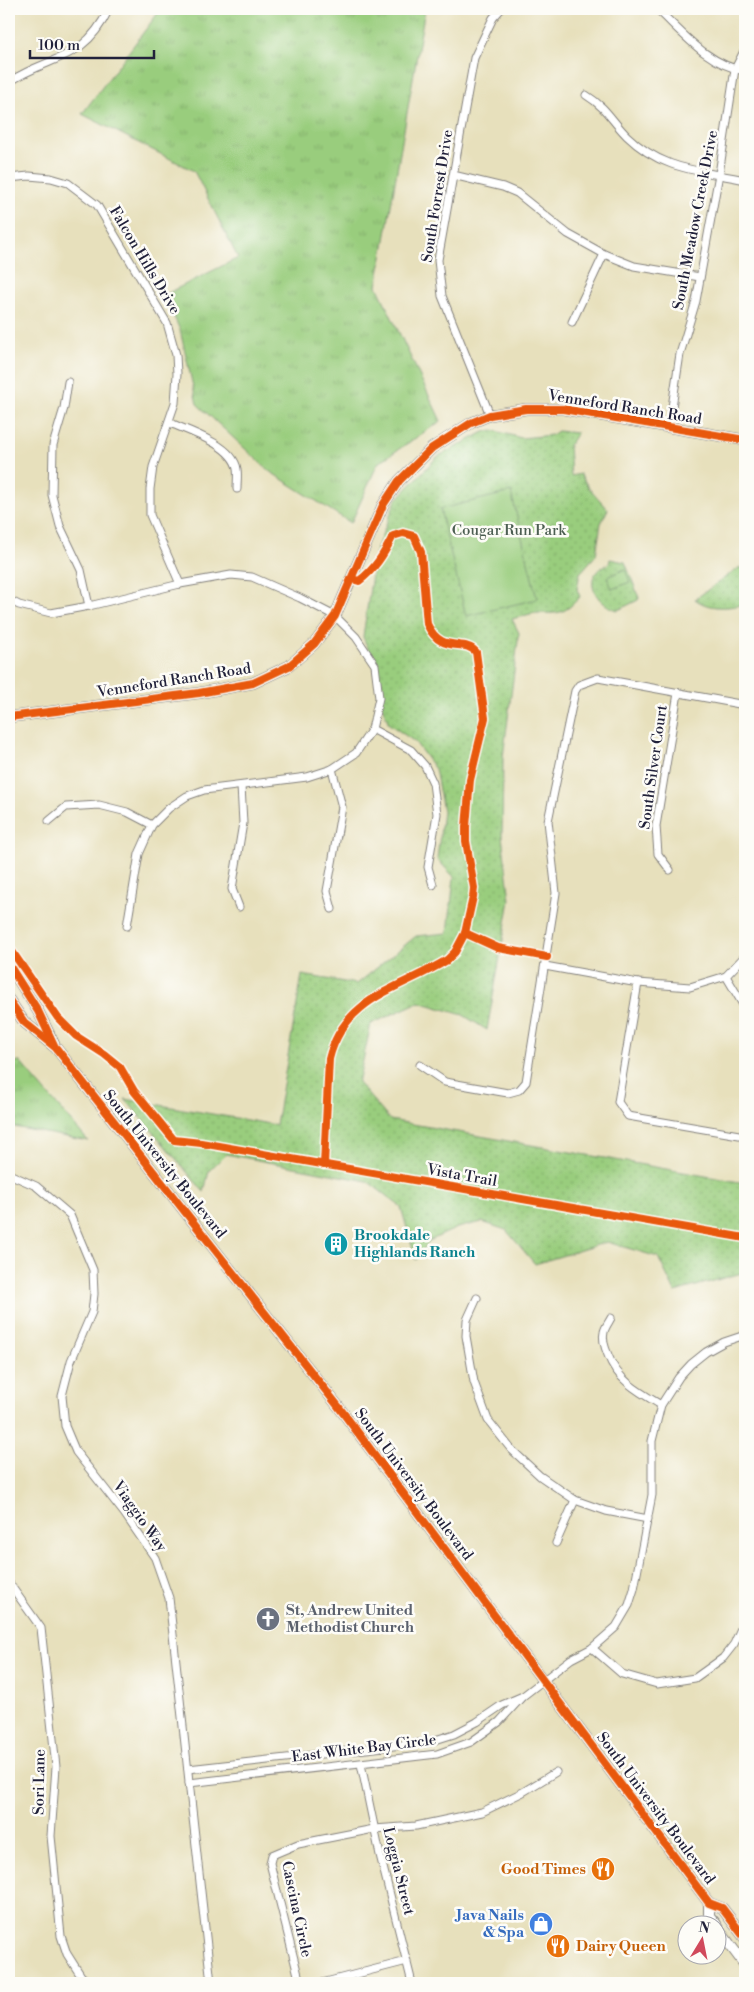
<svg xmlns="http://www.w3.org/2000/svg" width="754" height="1992" viewBox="0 0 754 1992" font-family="'Libre Bodoni',serif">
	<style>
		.grass { fill: url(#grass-tufts); stroke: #5e785c }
		.park { fill: url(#park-dots); stroke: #5e785c }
		.garden { fill: #99cd7d; stroke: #5e785c }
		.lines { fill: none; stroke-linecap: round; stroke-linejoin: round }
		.street-casing { stroke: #84817c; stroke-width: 9 }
		.secondary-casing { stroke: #84817c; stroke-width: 12 }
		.primary-casing { stroke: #84817c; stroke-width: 12 }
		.street { stroke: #fff; stroke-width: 7 }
		.secondary { stroke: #fff; stroke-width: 10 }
		.primary { stroke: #fff; stroke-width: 10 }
		.cycleway-casing { stroke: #fdfcf7; stroke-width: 11 }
		.cycleway { stroke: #e8590c; stroke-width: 8 }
		.labels { text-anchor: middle; stroke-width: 5; stroke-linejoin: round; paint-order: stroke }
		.street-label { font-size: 15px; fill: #22223b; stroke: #fdfcf7 }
		.park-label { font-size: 15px; fill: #4c5e52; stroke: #fdfcf7 }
		.culture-label { font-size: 15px; font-weight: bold; fill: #0d838f; stroke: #fdfcf7; text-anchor: start }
		.worship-label { font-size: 15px; font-weight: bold; fill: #5b616d; stroke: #fdfcf7; text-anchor: start }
		.food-label { font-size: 15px; font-weight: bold; fill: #c56008; stroke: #fdfcf7; text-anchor: end }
		.shop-label { font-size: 15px; font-weight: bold; fill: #366cbe; stroke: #fdfcf7; text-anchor: end }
	</style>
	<defs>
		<pattern id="grass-tufts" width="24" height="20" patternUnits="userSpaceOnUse" patternTransform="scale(1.25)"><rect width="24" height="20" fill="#99cd7d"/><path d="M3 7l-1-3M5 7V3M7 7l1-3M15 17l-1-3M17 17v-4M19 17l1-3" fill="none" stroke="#84b06d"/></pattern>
		<pattern id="park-dots" width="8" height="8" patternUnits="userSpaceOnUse" patternTransform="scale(1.25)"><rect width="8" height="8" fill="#99cd7d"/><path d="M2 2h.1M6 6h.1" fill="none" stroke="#84b06d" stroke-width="1.8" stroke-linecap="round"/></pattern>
	</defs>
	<rect width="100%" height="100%" fill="#fdfcf7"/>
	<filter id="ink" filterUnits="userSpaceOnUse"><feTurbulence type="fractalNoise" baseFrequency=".02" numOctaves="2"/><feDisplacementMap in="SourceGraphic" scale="10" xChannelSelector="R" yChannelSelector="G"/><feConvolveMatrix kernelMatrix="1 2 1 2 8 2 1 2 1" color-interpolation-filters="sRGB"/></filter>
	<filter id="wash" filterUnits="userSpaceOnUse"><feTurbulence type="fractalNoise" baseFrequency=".0096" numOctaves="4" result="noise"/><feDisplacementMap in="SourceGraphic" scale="20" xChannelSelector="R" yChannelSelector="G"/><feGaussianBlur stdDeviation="1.12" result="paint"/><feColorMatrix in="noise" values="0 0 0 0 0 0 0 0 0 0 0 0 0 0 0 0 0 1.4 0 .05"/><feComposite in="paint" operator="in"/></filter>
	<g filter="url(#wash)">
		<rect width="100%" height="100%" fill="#e7e0bc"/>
		<g class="grass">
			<path d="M161,9H425L377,286L441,421L378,463L351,523L269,471L197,404L180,330L164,295L238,258L194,171L82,114Z"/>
			<path d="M9,1061L20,1062L88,1141L9,1126Z"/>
		</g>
		<g class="park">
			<path d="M492,430L521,438L552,435L558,431L577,433L569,445L571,476L580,474L589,488L608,509L601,523L596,555L580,573L577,589L580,597C562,616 559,613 536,613C528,614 520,617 512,619L519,633L503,757L502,836L510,900L487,1030L463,1015L419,1002L371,1024L358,1083L390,1120L745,1183V1272L675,1292L658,1257L607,1242L535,1264L506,1230L482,1222L457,1228L429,1241L416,1260L401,1207L367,1181L226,1154L209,1171L204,1192L125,1099L276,1125L302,975L357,984L416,936L448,933L454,877L437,859L443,811L435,769L415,742L389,724L379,698L375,665L363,637L375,553L396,500L437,457L484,432Z"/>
			<path d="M610,559L625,562L639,598L638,600L618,610C594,604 580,575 609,564Z"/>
			<path d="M740,567L745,574V604C729,608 709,610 695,599Z"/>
		</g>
		<g class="garden">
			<path d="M511,492L537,599L466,616L440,509Z"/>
			<path d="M625,569L630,582L612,589L607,577Z"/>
		</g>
	</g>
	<g filter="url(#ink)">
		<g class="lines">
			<g class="street-casing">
				<g id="street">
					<path d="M657,9C683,33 708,65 745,71"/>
					<path d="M9,82C52,54 83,63 109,9"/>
					<path d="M586,95C607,108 611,120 627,136C663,171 699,170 745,180"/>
					<path d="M453,175L503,187L517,193L568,234L604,254L634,266L700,277"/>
					<path d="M9,178L29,176L51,178L68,183L97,205L167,323L176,355L177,374L175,403L153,467L150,489V515L180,584"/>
					<path d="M572,322L604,254"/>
					<path d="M68,382L64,408L53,445L52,495L60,526L81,570L89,606"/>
					<path d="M490,415L442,296L438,260L474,58L493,18L501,9"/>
					<path d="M170,423C189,431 233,445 237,469C238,475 237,482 237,489"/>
					<path d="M669,427L680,354L696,301L719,174L735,69L745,49"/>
					<path d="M9,600L19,605L51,613L89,606L180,584L231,575L252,577L300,598L335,616L356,637L375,665L379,698L372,729L356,753L332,769L307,777L204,790L187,796L169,808L152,825L139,854L127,926"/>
					<path d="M372,729L411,750L425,766L433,783L437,814L428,867L433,885"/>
					<path d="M49,821L66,807L99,805L127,812L152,825"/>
					<path d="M670,870L658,854L656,826L678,693"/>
					<path d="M239,907L232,889L243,823L241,786"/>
					<path d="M332,909L327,891L342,807L332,769"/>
					<path d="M545,966L638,983L690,987L726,976L745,956"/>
					<path d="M726,976L745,1008"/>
					<path d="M638,983L618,1102L628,1116L745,1136"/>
					<path d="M420,1065L445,1082L508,1093L519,1090L526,1082L556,893L548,821L575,691L579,685L598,678L745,705"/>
					<path d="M9,1174L36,1186L70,1215L93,1270L94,1294L92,1312L71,1361L62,1396L65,1426L76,1452L124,1513L155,1558L169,1598L211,1983"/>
					<path d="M477,1298L467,1320L466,1336L474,1382L488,1420L511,1449L540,1476L575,1500L606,1511L648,1519"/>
					<path d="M611,1318C609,1322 605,1327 604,1332C602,1339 605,1348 608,1355C617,1380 639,1392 661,1405"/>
					<path d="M556,1543L575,1500"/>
					<path d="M9,1583L41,1628L56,1767L51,1836L61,1936L67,1954L81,1976L89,1983"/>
					<path d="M592,1648L622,1674L657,1684L695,1678L723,1658L734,1644L743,1624L745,1614"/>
					<path d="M361,1764L380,1855L412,1983"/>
					<path d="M188,1769L429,1742L454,1734L477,1722L502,1705L523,1696L571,1659L592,1648L616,1627L629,1605L634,1589L652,1495V1441L661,1405L679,1377L691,1364L706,1352L724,1342L745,1335"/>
					<path d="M189,1783L437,1754L471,1742L499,1722L522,1697"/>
					<path d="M300,1983L270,1863L272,1855L298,1844L374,1829L416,1826L482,1812L523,1792L556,1772"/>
					<path d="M322,1983L407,1961"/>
				</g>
			</g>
			<g class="secondary-casing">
				<path id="secondary" d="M9,717L199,693L253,683L289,666L314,644L335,616L383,505L399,481L432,448L471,423L490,415L526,409H563L745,440"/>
			</g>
			<g class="primary-casing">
				<g id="primary">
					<path d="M9,965L38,1011L54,1044"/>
					<path d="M9,1000L24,1022L56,1048L338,1406L709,1903L722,1908L745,1938"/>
					<path d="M709,1903V1916L716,1924"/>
					<path d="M716,1926L745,1965"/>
				</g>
			</g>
			<use href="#street" class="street"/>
			<use href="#secondary" class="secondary"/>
			<use href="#primary" class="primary"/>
			<g class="cycleway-casing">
				<g id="cycleway">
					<path d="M9,717L199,693L253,683L289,666L314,644L335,616L383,505L399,481L432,448L471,423L490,415L526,409H563L745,440"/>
					<path d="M465,933L498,948L547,957"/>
					<path d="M9,947L58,1018L76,1036L104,1054L120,1067L134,1091L174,1140L201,1143L745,1238"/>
					<path d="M9,965L38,1011L54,1045"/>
					<path d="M9,1000L24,1022L56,1048L338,1406L709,1903L722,1908L745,1938"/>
					<path d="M324,1165L329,1059C344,997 400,989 447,960L455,952L465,933L473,897L474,888L466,841V827L470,780L485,718L476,652C464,638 441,655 427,624L421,552L414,536L403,533L393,536C384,554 375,569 359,581L352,579"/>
				</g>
			</g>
			<use href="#cycleway" class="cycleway"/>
		</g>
	</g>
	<defs>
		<g id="building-disc" transform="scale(1.25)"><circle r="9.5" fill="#0f9aa8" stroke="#fdfcf7"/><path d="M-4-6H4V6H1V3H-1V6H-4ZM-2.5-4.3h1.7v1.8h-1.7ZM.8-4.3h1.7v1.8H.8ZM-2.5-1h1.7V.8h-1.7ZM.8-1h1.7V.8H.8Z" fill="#fff"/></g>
		<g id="church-disc" transform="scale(1.25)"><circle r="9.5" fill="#6b7280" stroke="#fdfcf7"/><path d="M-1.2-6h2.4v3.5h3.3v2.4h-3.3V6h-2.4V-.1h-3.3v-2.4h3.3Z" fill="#fff"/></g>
		<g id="restaurant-disc" transform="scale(1.25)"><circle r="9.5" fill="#e8710a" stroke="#fdfcf7"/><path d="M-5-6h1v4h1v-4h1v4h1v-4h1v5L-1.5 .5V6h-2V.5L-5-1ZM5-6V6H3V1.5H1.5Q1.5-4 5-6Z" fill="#fff"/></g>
		<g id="shop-disc" transform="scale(1.25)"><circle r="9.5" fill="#3f7fe0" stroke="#fdfcf7"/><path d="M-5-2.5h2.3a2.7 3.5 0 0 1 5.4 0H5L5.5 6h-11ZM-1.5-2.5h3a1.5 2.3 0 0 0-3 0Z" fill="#fff"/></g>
	</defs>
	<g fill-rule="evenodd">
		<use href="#building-disc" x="336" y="1244"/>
		<use href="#church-disc" x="268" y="1619"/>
		<use href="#restaurant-disc" x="603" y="1869"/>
		<use href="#shop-disc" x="541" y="1924"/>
		<use href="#restaurant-disc" x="558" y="1946"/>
	</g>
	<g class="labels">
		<g class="street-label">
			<text transform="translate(437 196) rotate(-81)" y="5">South Forrest Drive</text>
			<text transform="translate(695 220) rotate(-79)" y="5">South Meadow Creek Drive</text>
			<text transform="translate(145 260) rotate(59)" y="5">Falcon Hills Drive</text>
			<text transform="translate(625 407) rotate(9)" y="5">Venneford Ranch Road</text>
			<text transform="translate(174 680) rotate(-9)" y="5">Venneford Ranch Road</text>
			<text transform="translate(653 767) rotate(-82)" y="5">South Silver Court</text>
			<text transform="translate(165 1164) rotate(51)" y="5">South University Boulevard</text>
			<text transform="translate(462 1175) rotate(10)" y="5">Vista Trail</text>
			<text transform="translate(414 1484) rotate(53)" y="5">South University Boulevard</text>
			<text transform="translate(140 1516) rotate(55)" y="5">Viaggio Way</text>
			<text transform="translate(364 1748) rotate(-7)" y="5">East White Bay Circle</text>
			<text transform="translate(39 1782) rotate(-89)" y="5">Sori Lane</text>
			<text transform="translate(656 1808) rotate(53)" y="5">South University Boulevard</text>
			<text transform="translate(399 1871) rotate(76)" y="5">Loggia Street</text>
			<text transform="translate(297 1909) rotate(78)" y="5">Cascina Circle</text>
		</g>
		<g class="park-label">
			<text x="509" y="535">Cougar Run Park</text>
		</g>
		<g class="culture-label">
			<text x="354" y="1240">Brookdale<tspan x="354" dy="17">Highlands Ranch</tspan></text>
		</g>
		<g class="worship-label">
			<text x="286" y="1615">St, Andrew United<tspan x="286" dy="17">Methodist Church</tspan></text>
		</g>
		<g class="food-label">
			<text x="586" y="1874">Good Times</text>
			<text x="576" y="1951" text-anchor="start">Dairy Queen</text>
		</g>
		<g class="shop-label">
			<text x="524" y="1920">Java Nails<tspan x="524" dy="17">&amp; Spa</tspan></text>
		</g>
	</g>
	<rect width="754" height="1992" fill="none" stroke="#fdfcf7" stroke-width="30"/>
	<g transform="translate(702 1940) rotate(10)"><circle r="24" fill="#fdfcf7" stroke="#a5a5ac"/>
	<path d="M0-4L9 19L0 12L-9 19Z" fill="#d1495b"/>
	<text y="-8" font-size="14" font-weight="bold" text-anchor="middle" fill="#22223b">N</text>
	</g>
	<path d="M30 50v8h124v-8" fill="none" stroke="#22223b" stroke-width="2.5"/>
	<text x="38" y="50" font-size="15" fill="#22223b" stroke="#fdfcf7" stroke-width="4" paint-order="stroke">100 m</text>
</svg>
